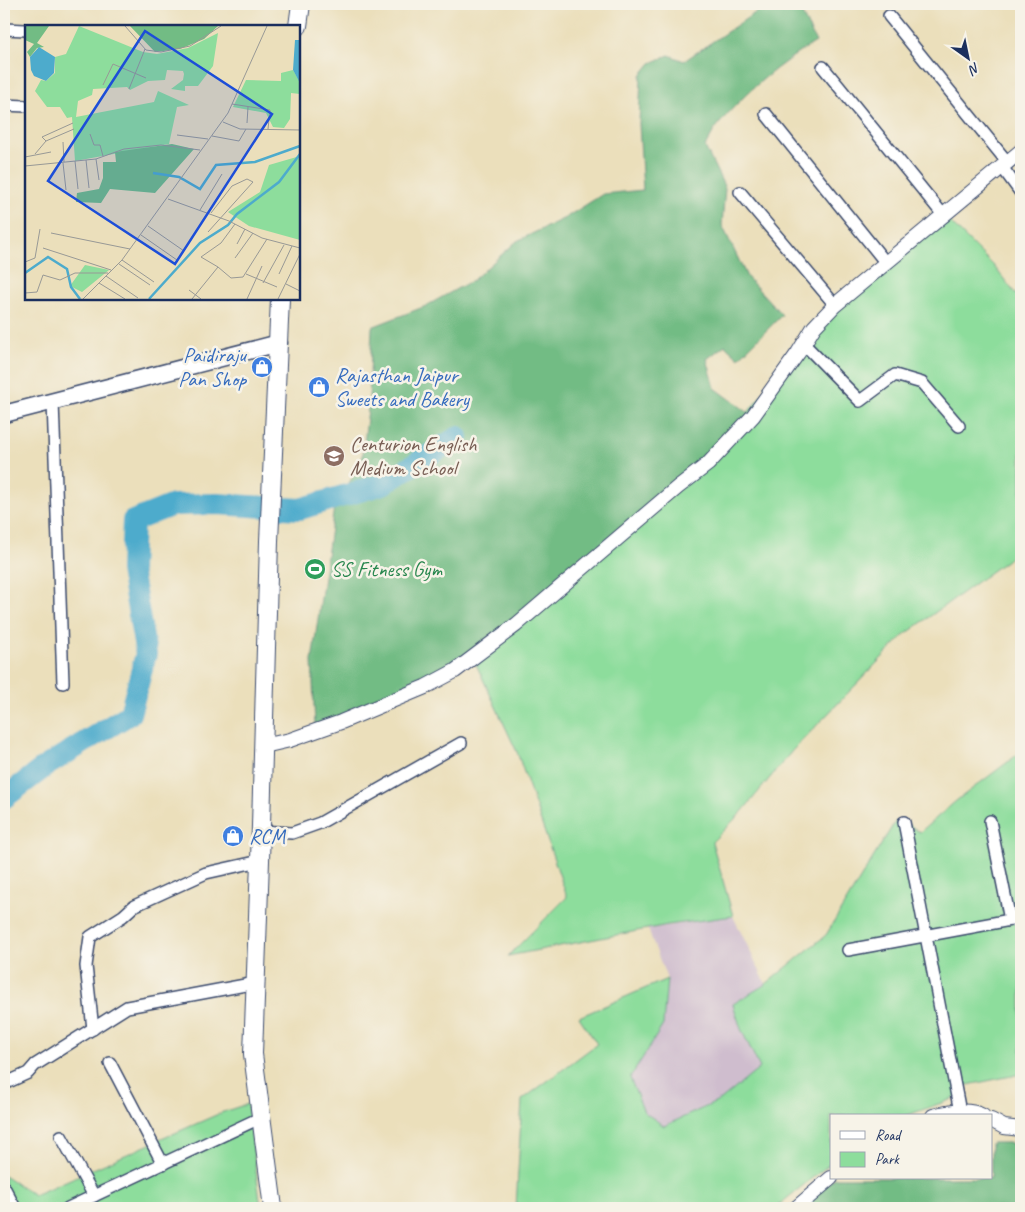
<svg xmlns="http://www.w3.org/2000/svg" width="1025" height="1212" viewBox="0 0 1025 1212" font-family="Caveat,sans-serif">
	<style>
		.industrial { fill: #cfbdce }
		.green { fill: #8ddd9c; stroke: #54867d }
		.forest { fill: #72bc84; stroke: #467671 }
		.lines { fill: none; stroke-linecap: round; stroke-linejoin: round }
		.river { stroke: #4dabcc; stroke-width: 22 }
		.minor-casing { stroke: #3a496c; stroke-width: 14 }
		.tertiary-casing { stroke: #3a496c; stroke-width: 16 }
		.secondary-casing { stroke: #3a496c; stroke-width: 19 }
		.primary-casing { stroke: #3a496c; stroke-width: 20 }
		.minor { stroke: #fff; stroke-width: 11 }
		.tertiary { stroke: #fff; stroke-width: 14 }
		.secondary { stroke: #fff; stroke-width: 16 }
		.primary { stroke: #fff; stroke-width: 18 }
		.labels { text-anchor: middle; stroke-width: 5; stroke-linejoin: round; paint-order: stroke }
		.shop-label { font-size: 21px; fill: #366cbe; stroke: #f7f3e8; text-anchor: start }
		.education-label { font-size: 21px; fill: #785e54; stroke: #f7f3e8; text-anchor: start }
		.leisure-label { font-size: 21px; fill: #27864d; stroke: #f7f3e8; text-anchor: start }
		.inset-river { fill: none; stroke: #4dabcc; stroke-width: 2.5 }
		.inset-road { fill: none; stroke: #989996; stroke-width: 1 }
		.view { fill: #1d4ed8; fill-opacity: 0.15; stroke: #1d4ed8; stroke-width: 2.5 }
		.inset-edge { fill: none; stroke: #1b2f5e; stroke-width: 2.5 }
	</style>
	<rect width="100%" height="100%" fill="#f7f3e8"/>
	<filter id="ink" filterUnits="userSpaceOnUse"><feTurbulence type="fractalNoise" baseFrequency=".02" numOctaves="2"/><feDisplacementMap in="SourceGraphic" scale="10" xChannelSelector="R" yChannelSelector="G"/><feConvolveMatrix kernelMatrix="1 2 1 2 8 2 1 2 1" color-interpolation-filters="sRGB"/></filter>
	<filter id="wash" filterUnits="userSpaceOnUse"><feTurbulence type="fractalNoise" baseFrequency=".0096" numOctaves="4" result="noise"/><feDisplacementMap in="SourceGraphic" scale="20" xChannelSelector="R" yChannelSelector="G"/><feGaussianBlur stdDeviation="1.12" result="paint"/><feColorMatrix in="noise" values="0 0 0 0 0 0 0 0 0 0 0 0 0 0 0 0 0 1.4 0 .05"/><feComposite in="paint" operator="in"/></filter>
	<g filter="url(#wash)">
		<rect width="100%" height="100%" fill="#ebdfbb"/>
		<path class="industrial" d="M733,916L766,984L733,1004L741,1029L760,1068L721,1100L664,1126L644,1112L630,1078L663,1025L667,979L648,929Z"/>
		<g class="green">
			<path d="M944,216L993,265L1021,301V546L1007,560L903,636L792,751L741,813L712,842L733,916L668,925L508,956L567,897L517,752L475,662L708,464L814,327Z"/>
			<path d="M1021,752V1074L963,1086L961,1096L905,1116H831V1163L775,1208H516L522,1100L597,1044L579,1017L667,979L663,1025L630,1078L644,1112L664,1126L721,1100L760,1068L741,1029L733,1004L766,984L826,935L895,822H904L920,832L956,801Z"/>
			<path d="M247,1104L261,1208H4V1175L34,1195L223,1112Z"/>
		</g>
		<g class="forest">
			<path d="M768,4H797L816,42C781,62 745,92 719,124C713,131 709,140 705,147L725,188L722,225L747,277L782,315L739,358L725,345L707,359L715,388L753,416L727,445L455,671L315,726L312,661L334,507L362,462L369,400L372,327L426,306L473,280L517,241L565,218L603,194L643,190L639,124L641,75L651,63L669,55L684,61Z"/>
			<path d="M991,1143H1009L1021,1146V1208H796L834,1178H991Z"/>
		</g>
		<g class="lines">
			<path class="river" d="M4,798L46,766L130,714L146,654L131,570L133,521L173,505L217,504L300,509L383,484L458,437"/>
		</g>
	</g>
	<g filter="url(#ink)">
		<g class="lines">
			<g class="minor-casing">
				<g id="minor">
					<path d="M889,16L1008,163"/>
					<path d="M4,29L26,30"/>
					<path d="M823,67L944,216"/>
					<path d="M4,105L26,106"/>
					<path d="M766,114L886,263"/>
					<path d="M1002,167L1021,193"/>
					<path d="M740,192L835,305"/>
					<path d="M804,344L860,401L895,375L922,383L959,426"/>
					<path d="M53,402L63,683"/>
					<path d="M990,821L1010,920"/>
					<path d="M904,822L960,1112"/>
					<path d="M261,831L292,833L320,823L461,743"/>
					<path d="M848,950L1021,918"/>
					<path d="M93,1029L86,966L90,937L123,916L134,906L206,873L260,861"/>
					<path d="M110,1063L163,1164"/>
					<path d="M4,1084L28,1073L35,1065L127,1007L256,983"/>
					<path d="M61,1136L94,1196"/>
					<path d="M4,1187L15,1208"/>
					<path d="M68,1208L262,1117"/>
				</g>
			</g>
			<g class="tertiary-casing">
				<g id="tertiary">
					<path d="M264,746L290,740L341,722L425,687L455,671L516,625L678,487L708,464L753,416L798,353L814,327L835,305L1021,151"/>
					<path d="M933,1116C948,1112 968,1108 983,1116"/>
					<path d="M991,1120L1004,1127L1021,1129"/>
					<path d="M796,1208L831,1178"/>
				</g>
			</g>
			<g class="secondary-casing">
				<path id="secondary" d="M4,414L279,343"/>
			</g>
			<g class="primary-casing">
				<g id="primary">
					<path d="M298,26L301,4"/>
					<path d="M273,1208L253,1054L260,861L269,541L280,299"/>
				</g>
			</g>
			<use href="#minor" class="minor"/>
			<use href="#tertiary" class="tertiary"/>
			<use href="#secondary" class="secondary"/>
			<use href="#primary" class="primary"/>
		</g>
	</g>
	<defs>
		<g id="shop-disc" transform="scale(1.125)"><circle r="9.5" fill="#3f7fe0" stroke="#f7f3e8"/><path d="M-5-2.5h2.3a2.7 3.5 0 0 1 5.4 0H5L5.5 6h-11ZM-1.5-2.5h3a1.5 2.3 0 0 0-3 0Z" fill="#fff"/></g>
		<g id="school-disc" transform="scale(1.125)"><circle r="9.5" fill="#8d6e63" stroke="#f7f3e8"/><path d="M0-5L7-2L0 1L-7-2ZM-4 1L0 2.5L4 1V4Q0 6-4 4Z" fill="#fff"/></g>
		<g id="stadium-disc" transform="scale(1.125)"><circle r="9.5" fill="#2e9e5b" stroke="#f7f3e8"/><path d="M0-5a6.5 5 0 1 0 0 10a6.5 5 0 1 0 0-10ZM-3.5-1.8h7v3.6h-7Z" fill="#fff"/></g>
	</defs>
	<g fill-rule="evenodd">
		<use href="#shop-disc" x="262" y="367"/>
		<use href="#shop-disc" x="319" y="387"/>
		<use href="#school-disc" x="334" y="456"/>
		<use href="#stadium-disc" x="315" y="569"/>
		<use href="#shop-disc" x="233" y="836"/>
	</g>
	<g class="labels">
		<g class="shop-label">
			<text x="246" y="362" text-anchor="end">Paidiraju<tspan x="246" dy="24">Pan Shop</tspan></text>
			<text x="335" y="382">Rajasthan Jaipur<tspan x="335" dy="24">Sweets and Bakery</tspan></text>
			<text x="249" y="843">RCM</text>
		</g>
		<g class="education-label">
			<text x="350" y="451">Centurion English<tspan x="350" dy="24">Medium School</tspan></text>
		</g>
		<g class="leisure-label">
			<text x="331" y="576">SS Fitness Gym</text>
		</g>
	</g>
	<g transform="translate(25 25)">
		<rect width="275" height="275" fill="#ebdfbb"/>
		<path d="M54,1L118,27L132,29L163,23L193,8L188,41L173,61H160V66L146,64L158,55L159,49L158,46L142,45L140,55L123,56L105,65L102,62L68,64L67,70L53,76L51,92L129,77L133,66L164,80L152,82L144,119L50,136L47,92L42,93L35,82H22L10,66L16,55L21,56L30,48V32L41,29ZM268,45L275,57V69L266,68L265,94L259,103L248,102L241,88L208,82L221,55L256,56V48ZM275,131V215L224,201L203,187L235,167L244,140ZM60,240L84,245L57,267L45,261Z" fill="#8ddd9c"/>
		<path d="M0,1H24L12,18L19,22L12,23L5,32L2,27L9,19L0,15ZM105,1H193L179,14L155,24L130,27ZM147,119L169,124L130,168L85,164L76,178L51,177L52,168L74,164L78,153V137H91L90,127Z" fill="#72bc84"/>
		<path d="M270,15H275V58L268,45ZM14,22L30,32L29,48L21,56L9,51L6,45L5,32Z" fill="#4dabcc"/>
		<path class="inset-river" d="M128,148L154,152L175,164L191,140L230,137L275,121M0,248L23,232L42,244L46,262L55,274M124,274L175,218L203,200L212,189L254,157L275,129"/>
		<path class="inset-road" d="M100,1L121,25L136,27L165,21L196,1M78,60L88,39L121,53M104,64L120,24M207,79L245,85L243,104M198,97L215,104L275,105M222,98L223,82M65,109L69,120H75L78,131M152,110L183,114M187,111L214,116L221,104M21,116L17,112L48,98M38,117L39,137M10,129L21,116L49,104M0,132L26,127M71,134L74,155M61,135L64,163M50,136L53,164M38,138L41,165M0,141L71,134L99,124L136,120L175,125M143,174L204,196L237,213L275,223M175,185L197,149M123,201L159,226M183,207L228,157L222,154L207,161L186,188M26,208L105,224M116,210L152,235M212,219L220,204M18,223L86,245M210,233L228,208M97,235L129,257M0,237L10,233L15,204M94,239L125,260M193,242L206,253L218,252L242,214M221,249L252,262M254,249L267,221M81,251L113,273M74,258L100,274M238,258L259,220M261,259L275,266M164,265L176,274M0,268L12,267L18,250L35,255L50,248H83M58,274L97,235L203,88L242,1M167,274L193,242L176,232L196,218L210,199M222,274L237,241M253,274L275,229"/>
		<path class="view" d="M120,6L247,89L150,239L23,156Z"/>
		<rect width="275" height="275" class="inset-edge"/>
	</g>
	<rect width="1025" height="1212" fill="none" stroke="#f7f3e8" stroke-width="20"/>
	<rect x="830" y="1114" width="162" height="65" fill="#f7f3e8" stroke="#9fa5b1"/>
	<rect x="840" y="1131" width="25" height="8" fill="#ffffff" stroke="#9fa5b1"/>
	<text x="875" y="1140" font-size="15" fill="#1b2f5e">Road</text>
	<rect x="840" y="1152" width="25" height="15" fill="#8ddd9c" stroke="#9fa5b1"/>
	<text x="875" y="1164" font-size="15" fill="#1b2f5e">Park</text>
	<g transform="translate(968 58) rotate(147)" stroke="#f7f3e8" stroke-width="4" paint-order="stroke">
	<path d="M0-4L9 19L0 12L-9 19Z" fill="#1b2f5e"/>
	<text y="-8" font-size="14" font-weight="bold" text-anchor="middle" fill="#1b2f5e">N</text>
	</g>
</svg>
